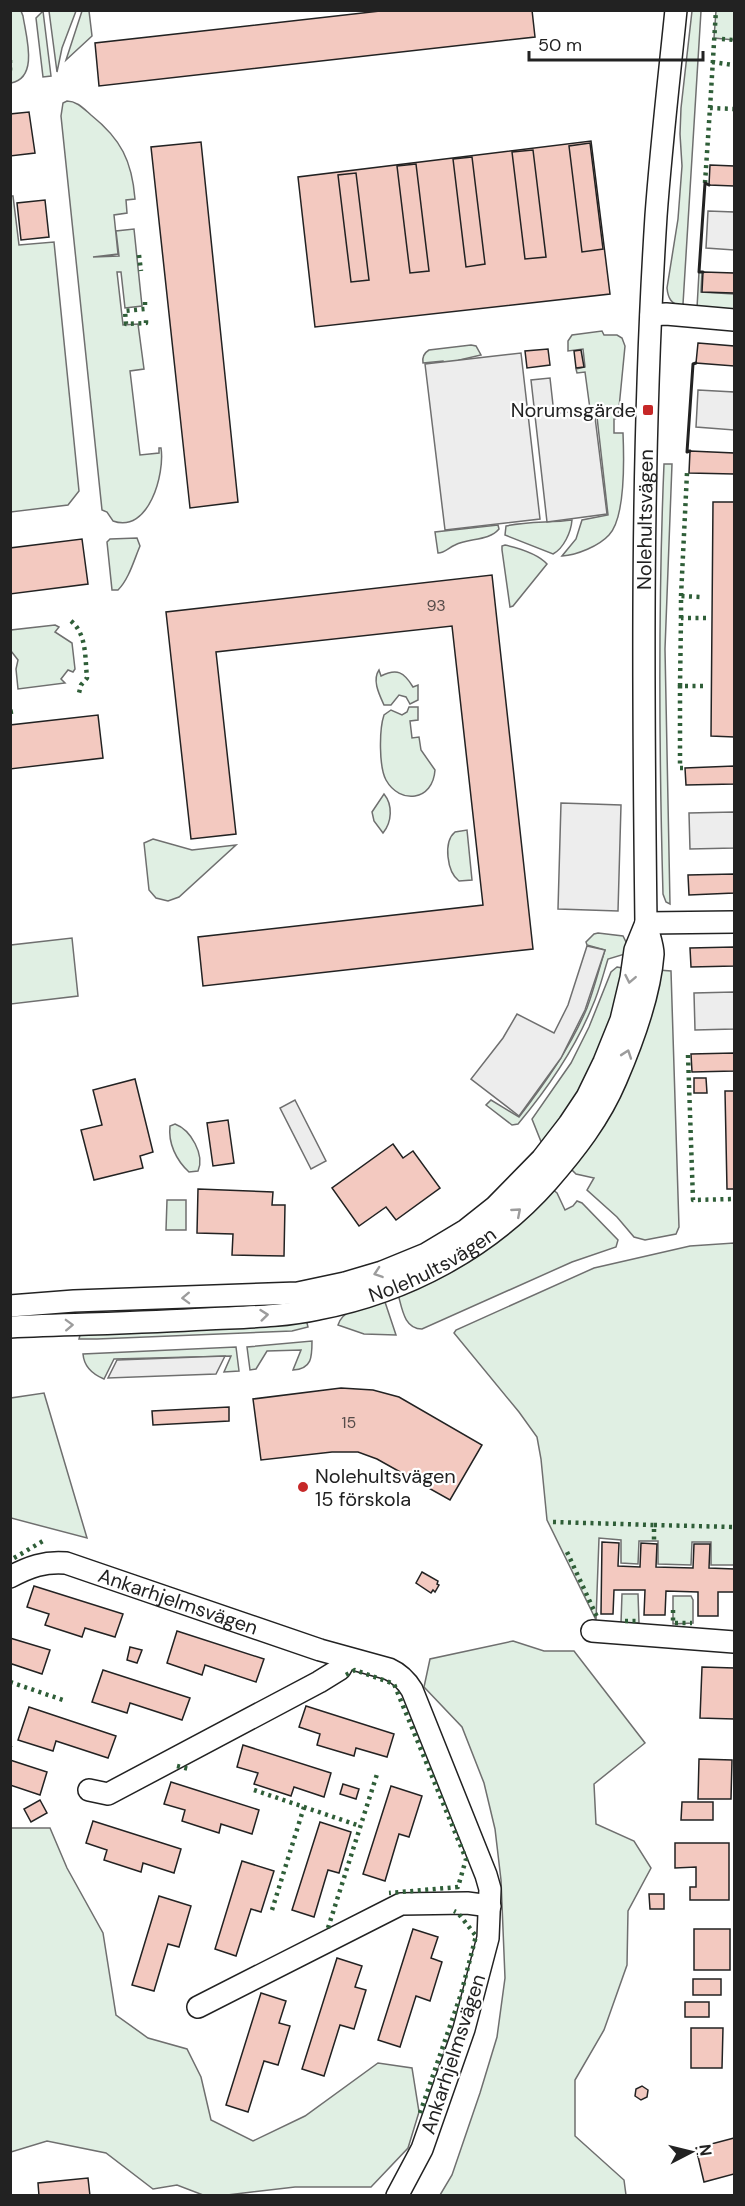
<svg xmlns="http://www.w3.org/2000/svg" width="745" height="2206" viewBox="0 0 745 2206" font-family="'DM Sans',sans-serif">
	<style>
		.green { fill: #e0efe3; stroke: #6f6f6f; stroke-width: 1.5 }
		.parking { fill: #ededed; stroke: #6f6f6f; stroke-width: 1.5 }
		.building { fill: #f3c9c0; stroke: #222; stroke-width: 1.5 }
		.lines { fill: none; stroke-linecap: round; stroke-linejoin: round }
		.minor-casing { stroke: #222; stroke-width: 24 }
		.minor { stroke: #fff; stroke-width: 21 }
		.hedge { stroke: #2f5e38; stroke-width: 4.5; stroke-dasharray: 3 4.5; stroke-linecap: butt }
		.wall { stroke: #222; stroke-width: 3 }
		.oneway { stroke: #9c9c9c }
		.poi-dot { fill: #c62828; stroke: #fff; stroke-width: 2 }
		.labels { text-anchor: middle; stroke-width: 4.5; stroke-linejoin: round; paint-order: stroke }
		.number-label { font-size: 16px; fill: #564c4a }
		.poi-label { font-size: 20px; fill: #222; stroke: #fff; text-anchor: end }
		.street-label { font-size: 20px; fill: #222; stroke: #fff }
	</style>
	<rect width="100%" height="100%" fill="#fff"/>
	<g class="green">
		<path d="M11,10L21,11L23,16C26,36 39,78 11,83Z"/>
		<path d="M43,11L51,76L43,77L36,18Z"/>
		<path d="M49,11H76L62,48L57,72Z"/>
		<path d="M82,11H89L92,36L66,60Z"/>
		<path d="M692,11H701L683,304L681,306C671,304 668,298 667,288L678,219L682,166L680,134L681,108Z"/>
		<path d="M716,11H734V40L714,38Z"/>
		<path d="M67,101C77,101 84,109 91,115C121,139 132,161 135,199L126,200L127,213L114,215L118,254L93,257L119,256L116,231L134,229L142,306L125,308L121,272H117L123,325L138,324L144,369L130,371L140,455L159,453V448H161C165,473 149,534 113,521L107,512L102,510L61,116L63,103Z"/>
		<path d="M11,196H13L19,245L54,242L79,491L68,505L11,512Z"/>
		<path d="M699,272H702L701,292L734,294V310L697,308Z"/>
		<path d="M602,331L604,335H617L622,338L625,346L618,418L614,419V433H623C624,457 626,517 609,535C599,546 577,555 562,556L576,539L582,520L608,515L596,408L590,409L585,372L577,373L576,369L585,367L583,349L568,351V341L572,335Z"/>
		<path d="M471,345L476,346L481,355L459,360L457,476L443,361L423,363C422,357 424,353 429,350Z"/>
		<path d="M664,464H672L665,649L670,904L666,902L663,894C659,750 658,607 664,464Z"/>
		<path d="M572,520C571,532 564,548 553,554L505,535L506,526C528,521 550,523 572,520Z"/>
		<path d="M498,525L499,529C489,541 469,538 455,545C448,548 445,553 438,553L435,532Z"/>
		<path d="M137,538L140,546C134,560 129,579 118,590H112L107,542L110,539Z"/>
		<path d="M505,545C518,548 538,554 547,564L513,606L510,607L502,550V546Z"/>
		<path d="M55,625L59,627L55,632L72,643L75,669L73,672L68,670L61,679L65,683L18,689L16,669L18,660L11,651V630Z"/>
		<path d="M379,670L381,676C397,668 404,672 413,687L418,685V700L410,704L406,697L399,695L391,705H384C379,694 372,680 379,670Z"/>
		<path d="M409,707H418V720L410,721L412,738L419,737L421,750L435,770C433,801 400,805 386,780C379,767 379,730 384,715L391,710L402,715L407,712Z"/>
		<path d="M384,794C393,805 392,822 383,833L374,821L372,812Z"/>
		<path d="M467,830L472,880L459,881C447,872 443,842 455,832Z"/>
		<path d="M153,839L192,850L236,845L179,897L168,901L156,898L149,890L144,843Z"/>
		<path d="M598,933L623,936L626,942L625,954L608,959C603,975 599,992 592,1007C574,1051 548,1088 518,1124L512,1125L486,1105L491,1100L519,1117C545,1083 570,1048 587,1008C594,989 599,969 605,950L587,945L586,942L594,934Z"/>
		<path d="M72,938L78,996L11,1004V945Z"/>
		<path d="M617,967L622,968L625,974L596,1065L544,1149L532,1119L571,1063L589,1027L611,972Z"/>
		<path d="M658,970L671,971L679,1227L676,1234L645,1240L634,1237L617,1217L587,1190L594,1178L576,1174L570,1168Z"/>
		<path d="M175,1124C191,1130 205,1155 198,1171L189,1172C176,1160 168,1143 170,1126Z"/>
		<path d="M552,1189L557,1193L565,1210L573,1206L577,1201L582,1203L618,1240L616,1247L572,1262L422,1329C404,1329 402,1308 398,1294Z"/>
		<path d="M167,1200H186V1230H166Z"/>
		<path d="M734,1243V1565H711V1542H692L691,1565L658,1564V1541H639L638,1564L621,1563V1540L599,1538L596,1620L547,1520L541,1459L537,1437L519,1412L454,1333L456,1330L594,1268L690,1246Z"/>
		<path d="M384,1299L396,1335L364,1334L338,1325C343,1308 369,1304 384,1299Z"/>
		<path d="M303,1320L307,1323L308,1327L292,1331L97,1339H79L81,1331Z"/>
		<path d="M312,1341C312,1357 312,1369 293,1370L301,1350L267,1351L256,1369L250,1370L247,1347Z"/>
		<path d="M236,1347L239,1371L224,1372L231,1356L114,1359L104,1379C92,1374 84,1367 83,1354Z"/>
		<path d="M44,1393L87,1538L11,1518V1398Z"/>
		<path d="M622,1594H638L639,1623H621Z"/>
		<path d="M673,1596H691L693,1600V1623L673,1624Z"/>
		<path d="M513,1641L544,1651H574L645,1743L594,1784L596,1824L634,1841L651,1868L628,1911L627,1965L604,2030L575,2080V2136L624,2180L626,2195H440L452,2175L480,2093L497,2037L505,1978L501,1880L495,1829L484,1783L462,1727L424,1687L430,1659Z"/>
		<path d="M11,1828H50L67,1868L103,1933L116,2015L148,2038L187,2049L201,2077L211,2120L253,2141L305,2116L378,2063L412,2068L419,2112L408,2148L371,2187H295L219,2196L203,2195L177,2185L153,2189L106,2153L47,2141L11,2152Z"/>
	</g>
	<g class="parking">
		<path d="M708,211L734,212V250L706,248Z"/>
		<path d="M521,353L540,519L445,530L425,364Z"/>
		<path d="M550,378L554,414L594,409L607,514L547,522L531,380Z"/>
		<path d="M698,390L734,392V430L696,427Z"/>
		<path d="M561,803L621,805L618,911L558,909Z"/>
		<path d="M734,812V848L690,849L689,813Z"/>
		<path d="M587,946L605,950L585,1010L561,1058L519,1116L471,1079L503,1038L517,1014L554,1033L568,1005Z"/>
		<path d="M734,992V1029L695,1030L694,993Z"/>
		<path d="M295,1100L326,1161L311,1169L280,1108Z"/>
		<path d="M225,1356L216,1374L108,1378L117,1360Z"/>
	</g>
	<g class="building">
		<path d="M532,10L535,37L99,86L95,43L389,10Z"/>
		<path d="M29,112L35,153L10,156V114Z"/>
		<path d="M591,141L610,294L315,327L298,177Z"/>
		<path d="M201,142L238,502L190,508L151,147Z"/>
		<path d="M590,143L603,249L582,252L569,146Z"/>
		<path d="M533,150L546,257L525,259L512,152Z"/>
		<path d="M472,157L485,264L466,267L453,159Z"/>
		<path d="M416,164L429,271L410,273L397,166Z"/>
		<path d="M710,165L734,166V186L709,185Z"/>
		<path d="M356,173L369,280L351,282L338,175Z"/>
		<path d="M45,200L49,237L21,240L17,203Z"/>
		<path d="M703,272L734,273V293L702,292Z"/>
		<path d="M698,343L734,346V366L696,363Z"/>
		<path d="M548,349L550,365L527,368L525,351Z"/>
		<path d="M581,350L584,367L576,368L574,351Z"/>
		<path d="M690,451L734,453V474L689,473Z"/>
		<path d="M713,502H734V737L711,736Z"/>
		<path d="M82,539L88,584L10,594V548Z"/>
		<path d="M492,575L533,949L203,986L198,937L483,905L452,626L216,652L236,834L191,839L166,612Z"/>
		<path d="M98,715L103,758L10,769V725Z"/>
		<path d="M734,766V784L686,785L685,768Z"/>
		<path d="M734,874V893L689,895L688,875Z"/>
		<path d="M734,947V966L691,967L690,948Z"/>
		<path d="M734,1053V1071L692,1072L691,1054Z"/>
		<path d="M694,1078H706L707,1093H694Z"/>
		<path d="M135,1079L153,1152L140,1156L143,1168L94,1180L81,1130L102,1125L93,1090Z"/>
		<path d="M725,1091H734V1189H727Z"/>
		<path d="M228,1120L234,1163L213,1166L207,1123Z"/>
		<path d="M393,1144L403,1158L413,1151L440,1188L396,1220L386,1207L359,1226L332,1188Z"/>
		<path d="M198,1189L273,1192L272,1205H285L284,1256L232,1255L233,1234L197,1233Z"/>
		<path d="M341,1388L373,1390L399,1397L482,1445L450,1500L377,1459L358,1452H332L261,1460L253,1399Z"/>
		<path d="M229,1407V1421L153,1425L152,1411Z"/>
		<path d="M602,1542L619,1543L618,1566L640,1567L641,1543L657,1544L656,1567L693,1568L694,1544H710L709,1568L734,1569V1592H718V1616H698V1592L666,1591L665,1615H644L645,1590H614L613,1614H601Z"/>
		<path d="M422,1572L438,1581L437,1584L439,1585L435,1592L433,1590L431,1593L416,1583Z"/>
		<path d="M34,1586L123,1614L115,1637L85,1628L82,1637L45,1625L49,1614L27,1607Z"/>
		<path d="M177,1631L264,1659L256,1682L205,1665L202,1675L167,1663Z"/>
		<path d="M10,1638L50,1650L42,1674L12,1664L10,1668Z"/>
		<path d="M130,1647L142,1650L137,1663L127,1660Z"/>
		<path d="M702,1667L734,1668V1719L700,1718Z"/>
		<path d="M103,1670L190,1698L182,1720L130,1703L127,1713L92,1702Z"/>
		<path d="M306,1706L394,1734L387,1757L356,1748L354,1756L317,1745L320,1734L299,1727Z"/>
		<path d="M29,1707L116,1736L108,1758L56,1741L53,1751L18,1740Z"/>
		<path d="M243,1745L331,1773L324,1797L294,1787L291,1796L254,1784L258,1773L237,1767Z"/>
		<path d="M699,1759L732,1760L731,1799H698Z"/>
		<path d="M10,1760L47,1772L40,1795L10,1785Z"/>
		<path d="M171,1782L259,1810L252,1834L221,1824L219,1833L182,1821L185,1810L164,1804Z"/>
		<path d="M343,1784L359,1789L356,1799L340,1794Z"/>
		<path d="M391,1786L422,1796L409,1837L399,1834L385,1881L363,1874Z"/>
		<path d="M40,1800L47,1813L31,1822L24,1809Z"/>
		<path d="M682,1802H713V1820H681Z"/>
		<path d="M93,1821L181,1849L174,1873L143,1863L141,1872L104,1860L107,1850L86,1843Z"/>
		<path d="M320,1822L351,1832L339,1873L328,1870L314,1917L292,1910Z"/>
		<path d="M675,1843H729V1900H690V1887H696V1867L675,1868Z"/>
		<path d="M242,1861L274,1871L261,1912L251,1909L236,1956L215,1949Z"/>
		<path d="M649,1894H664V1909H650Z"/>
		<path d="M159,1896L191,1906L179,1947L168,1944L154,1991L132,1985Z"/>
		<path d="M413,1929L438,1937L431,1958L442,1962L430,2001L416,1996L400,2047L378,2040Z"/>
		<rect x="694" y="1929" width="36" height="41"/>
		<path d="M337,1958L362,1966L355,1987L366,1990L354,2029L340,2025L324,2076L302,2069Z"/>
		<rect x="693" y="1979" width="28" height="16"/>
		<path d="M261,1993L286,2001L279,2023L290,2026L278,2065L264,2061L248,2112L226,2105Z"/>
		<rect x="685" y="2002" width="24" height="15"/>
		<path d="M691,2028H723L722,2068H691Z"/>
		<path d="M642,2086L648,2090L647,2097L641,2100L635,2096L636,2089Z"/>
		<path d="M734,2138V2174L704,2182L696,2148Z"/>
		<path d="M88,2178L90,2196H39L38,2183Z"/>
	</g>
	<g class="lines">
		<g class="minor-casing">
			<g id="minor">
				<path d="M651,315L666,314L734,320"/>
				<path d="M646,923L734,922"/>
				<path d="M10,1306L74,1301L298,1293L345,1283L382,1272L426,1254L466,1230L495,1207L542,1159L569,1124L587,1097L604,1062L621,1020L631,978L635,950L646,923"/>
				<path id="s1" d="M10,1327C76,1324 141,1323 206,1319C243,1317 282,1317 318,1309C406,1292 489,1248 548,1181C575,1150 600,1118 616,1080C632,1043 650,994 653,954C653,945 648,933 646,923C643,688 641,451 656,216C661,148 669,79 676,10"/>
				<path id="s2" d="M10,1577C29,1567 45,1561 66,1563L320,1650L389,1669C400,1674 406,1680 412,1690L486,1875L490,1889L488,1938L464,2029L422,2149L397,2196"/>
				<path d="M592,1631L734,1642"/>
				<path d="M89,1790L108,1794L319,1682L340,1669L346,1658"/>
				<path d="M198,2007L401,1904L467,1903L490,1906"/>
			</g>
		</g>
		<use href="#minor" class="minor"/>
		<g class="hedge">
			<path d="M722,39L734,40"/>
			<path d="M10,60V72"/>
			<path d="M712,62L733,65"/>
			<path d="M710,108L716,10"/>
			<path d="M705,183L710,108L734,109"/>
			<path d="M139,255L141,271"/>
			<path d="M145,302V309L125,311L126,324L146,323V317"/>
			<path d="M681,596L687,473"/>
			<path d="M681,618V596L702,597"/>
			<path d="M71,621C87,634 85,659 87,678L81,685L79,693"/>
			<path d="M680,686L681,618H709"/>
			<path d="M10,712L16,711"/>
			<path d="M683,768H680V686H704"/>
			<path d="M688,1055L693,1200L734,1199"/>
			<path d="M553,1522L654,1525V1543"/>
			<path d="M654,1525L734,1527"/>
			<path d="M567,1552L597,1617"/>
			<path d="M14,1558L43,1541"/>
			<path d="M673,1610V1623H692"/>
			<path d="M625,1621H639"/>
			<path d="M346,1675L355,1670L394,1684L466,1859L458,1887L389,1893"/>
			<path d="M10,1682L63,1700"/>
			<path d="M10,1747L11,1748"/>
			<path d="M177,1766L189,1769"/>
			<path d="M254,1790L360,1826"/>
			<path d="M272,1910L304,1807"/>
			<path d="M328,1928L378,1771"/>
			<path d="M420,2113L461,1994L476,1936L458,1913L454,1911"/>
		</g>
		<g class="wall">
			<path d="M703,272H699L705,183L709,185"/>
			<path d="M690,451L687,452L693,364L696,363"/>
		</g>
	</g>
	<defs><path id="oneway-chevron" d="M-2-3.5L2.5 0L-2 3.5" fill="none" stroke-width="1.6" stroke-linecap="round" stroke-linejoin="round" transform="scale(1.5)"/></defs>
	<g class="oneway">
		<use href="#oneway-chevron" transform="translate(630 979) rotate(101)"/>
		<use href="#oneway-chevron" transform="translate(627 1054) rotate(-71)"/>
		<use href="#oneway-chevron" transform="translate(517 1212) rotate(-41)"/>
		<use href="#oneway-chevron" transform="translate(378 1273) rotate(161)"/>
		<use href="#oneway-chevron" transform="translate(186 1298) rotate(178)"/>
		<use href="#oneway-chevron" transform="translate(264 1315) rotate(-6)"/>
		<use href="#oneway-chevron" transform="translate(69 1325) rotate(-2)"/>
	</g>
	<g class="poi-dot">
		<rect x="642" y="404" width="12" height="12" rx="3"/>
		<circle cx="303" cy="1487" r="6"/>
	</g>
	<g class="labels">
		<g class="number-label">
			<text x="436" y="611">93</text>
			<text x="349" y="1428">15</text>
		</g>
		<g class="poi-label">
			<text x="636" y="417">Norumsgärde</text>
			<text x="315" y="1483" text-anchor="start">Nolehultsvägen<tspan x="315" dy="23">15 förskola</tspan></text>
		</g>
		<g class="street-label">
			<text dy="7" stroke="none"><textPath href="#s1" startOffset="1266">Nolehultsvägen</textPath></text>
			<text dy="7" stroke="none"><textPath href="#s1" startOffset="432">Nolehultsvägen</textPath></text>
			<text dy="7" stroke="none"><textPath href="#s2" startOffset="177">Ankarhjelmsvägen</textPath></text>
			<text transform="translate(453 2054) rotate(-72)" y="7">Ankarhjelmsvägen</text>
		</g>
	</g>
	<rect width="745" height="2206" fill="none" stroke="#222222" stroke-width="24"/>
	<g transform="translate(691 2152) rotate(83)" stroke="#ffffff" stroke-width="4.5" paint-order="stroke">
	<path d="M0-4.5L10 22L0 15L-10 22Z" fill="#222222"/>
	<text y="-9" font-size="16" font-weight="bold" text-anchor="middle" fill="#222222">N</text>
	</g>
	<path d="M529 51v9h174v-9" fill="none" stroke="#222222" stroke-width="3"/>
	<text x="538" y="51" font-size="18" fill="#222222" stroke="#ffffff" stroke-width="4.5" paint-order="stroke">50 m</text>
</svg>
